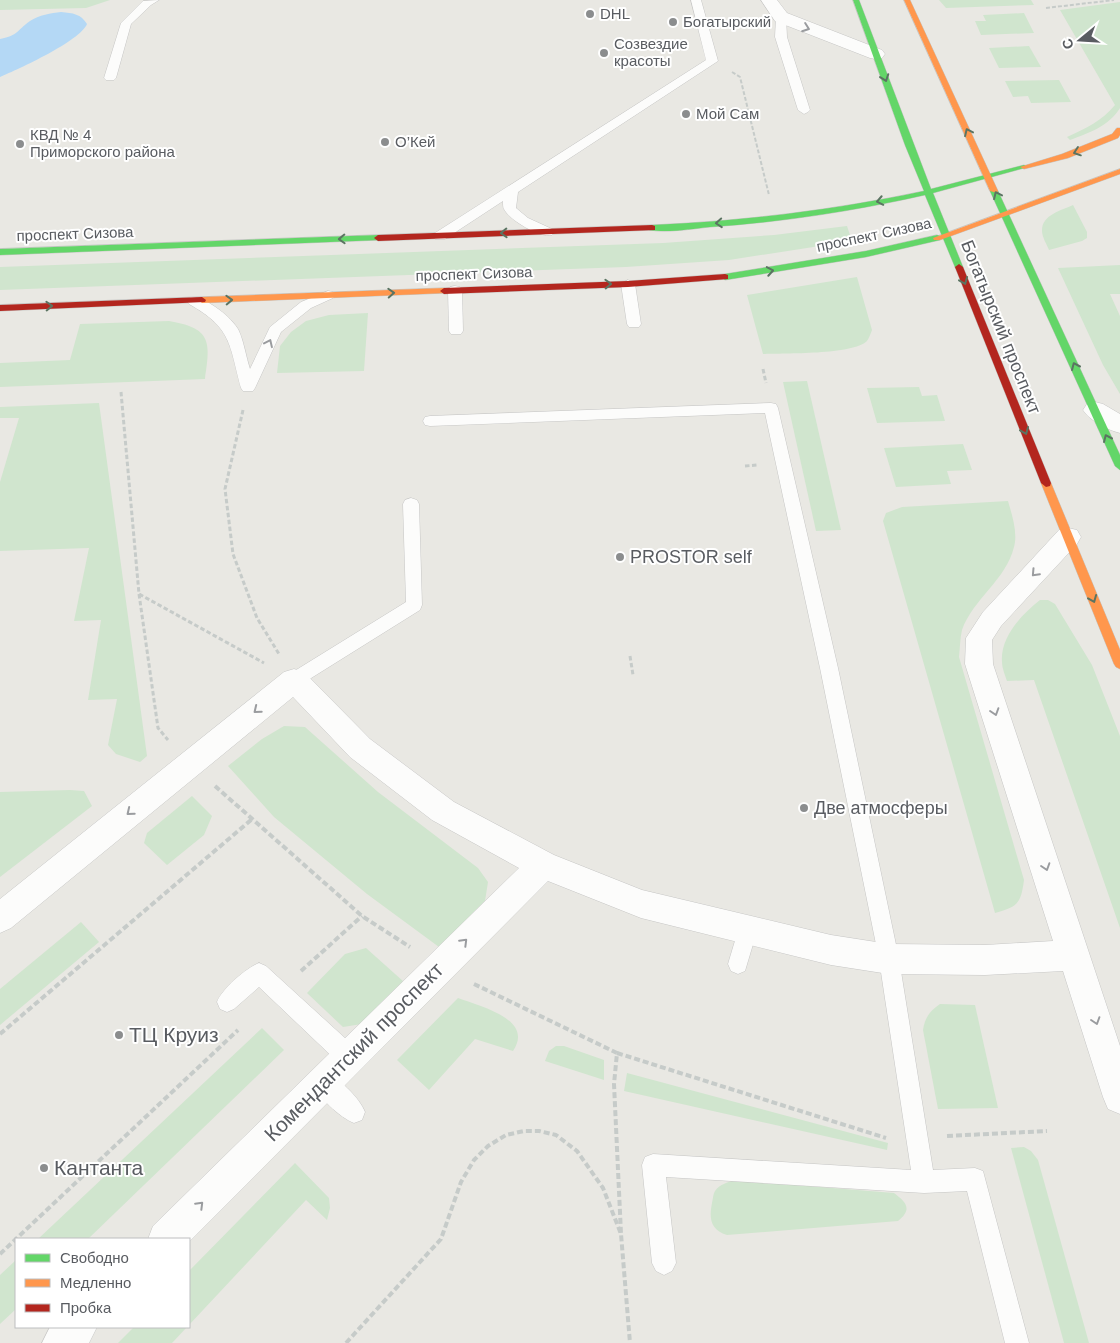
<svg xmlns="http://www.w3.org/2000/svg" width="1120" height="1343" viewBox="0 0 1120 1343" font-family="Helvetica,sans-serif">
	<style>
		.green { fill: #d0e5ce }
		.water { fill: #b4d8f5 }
		.lines { fill: none; stroke-linecap: round; stroke-linejoin: round }
		.lane-casing { stroke: #c6c6c5; stroke-width: 1 }
		.street-casing { stroke: #c6c6c5; stroke-width: 1 }
		.fast-casing { stroke: #c5c5c3; stroke-width: 1 }
		.slow-casing { stroke: #c5c5c3; stroke-width: 1 }
		.jam-casing { stroke: #c5c5c3; stroke-width: 1 }
		.path-far2 { stroke: #c6cbc9; stroke-width: 2; stroke-dasharray: 4 2; stroke-linecap: butt }
		.path-far1 { stroke: #c6cbc9; stroke-width: 3; stroke-dasharray: 4.5 2.5; stroke-linecap: butt }
		.path { stroke: #c6cbc9; stroke-width: 4; stroke-dasharray: 6 3; stroke-linecap: butt }
		.lane { fill: #fcfcfb; fill-rule: evenodd }
		.street { fill: #fcfcfb; fill-rule: evenodd }
		.fast { fill: #63d668; fill-rule: evenodd }
		.slow { fill: #ff974d; fill-rule: evenodd }
		.jam { fill: #b3261e; fill-rule: evenodd }
		.oneway { stroke: #9a9c9f }
		.oneway2 { stroke: #5b7462 }
		.poi-dot { fill: #8b8d8e; stroke: #fff; stroke-width: 2 }
		.labels { text-anchor: middle; stroke-width: 4; stroke-linejoin: round; paint-order: stroke }
		.far-poi-label { font-size: 15px; fill: #595c61; stroke: #fff; text-anchor: start }
		.far-street-label { font-size: 15px; fill: #595c61; stroke: #fff }
		.street-label { font-size: 18px; fill: #595c61; stroke: #fff }
		.poi-label { font-size: 18px; fill: #595c61; stroke: #fff; text-anchor: start }
		.near-poi-label { font-size: 21px; fill: #595c61; stroke: #fff; text-anchor: start }
		.near-street-label { font-size: 21px; fill: #595c61; stroke: #fff }
	</style>
	<rect width="100%" height="100%" fill="#e9e8e3"/>
	<g class="green">
		<path d="M0,0H110L86,8L0,10Z"/>
		<path d="M939,0H1031L1034,5L946,8Z"/>
		<path d="M1120,2V108C1109,126 1089,133 1070,140L1067,137C1086,128 1102,121 1115,105L1060,10Z"/>
		<path d="M1024,13L1034,33L981,35L975,21H986L983,15Z"/>
		<path d="M1029,46L1041,67L999,68L989,48Z"/>
		<path d="M1059,80L1071,102L1031,103L1028,96L1013,97L1005,81Z"/>
		<path d="M1073,205L1087,232V238L1082,241L1049,250C1047,245 1042,237 1042,231C1041,215 1062,210 1073,205Z"/>
		<path d="M847,226L852,241L729,260L626,267L0,290V267L663,243L774,235Z"/>
		<path d="M1120,265V294H1110L1120,316V394L1103,365L1058,268Z"/>
		<path d="M857,277L872,330C871,333 869,338 867,341C853,355 784,353 763,354L747,295Z"/>
		<path d="M368,313L364,371L277,373L280,346L291,332L306,321L329,315Z"/>
		<path d="M169,321C211,328 211,341 205,379L0,387V363L70,360L80,324Z"/>
		<path d="M807,381L841,530L816,531L783,382Z"/>
		<path d="M919,387L922,396L937,395L945,421L877,423L867,388Z"/>
		<path d="M99,403L147,756L140,762L116,754L108,745L117,699L88,700L101,620L74,621L89,548L0,551V482L19,418H0V407Z"/>
		<path d="M963,444L972,470L947,471L951,484L896,487L884,448Z"/>
		<path d="M1008,501C1012,515 1018,533 1014,547C1006,580 973,599 962,630C960,638 960,648 959,657L1024,880C1021,903 1018,907 995,913L883,521L886,513L902,507Z"/>
		<path d="M1040,600H1048L1055,604L1092,665L1120,736V928L1034,680L1007,681C1005,675 1002,668 1002,662C1000,637 1022,614 1040,600Z"/>
		<path d="M284,726L305,727L378,792L478,868L488,882L485,901L439,947L367,894L274,817L228,766L262,739Z"/>
		<path d="M70,790L84,791L92,806L0,877V792Z"/>
		<path d="M192,796L212,816L204,835L167,865L144,843L147,833Z"/>
		<path d="M81,922L99,942L0,1025V989Z"/>
		<path d="M366,948L404,982L362,1024L343,1027L307,993L345,954Z"/>
		<path d="M458,998C479,1006 535,1019 513,1051L475,1039L429,1090L397,1060Z"/>
		<path d="M940,1004L975,1005L998,1108L938,1109L923,1030C925,1017 930,1011 940,1004Z"/>
		<path d="M262,1028L284,1050L88,1239H38Z"/>
		<path d="M556,1046H564L604,1060V1080L545,1061L549,1051Z"/>
		<path d="M627,1073L888,1143L887,1150L624,1091Z"/>
		<path d="M1024,1147L1031,1151L1038,1160L1089,1343H1064L1011,1148Z"/>
		<path d="M295,1163L329,1198L330,1208L327,1220L306,1200L189,1325V1271Z"/>
		<path d="M736,1180L894,1193C906,1202 913,1209 898,1221L727,1235C710,1230 709,1218 712,1203C713,1199 713,1194 715,1191C720,1184 728,1182 736,1180Z"/>
		<path d="M16,1260V1309L0,1324V1275Z"/>
		<path d="M134,1327H187L172,1343H118Z"/>
	</g>
	<path class="water" d="M61,12C73,13 81,14 87,24C80,41 19,69 0,77V39C19,35 16,31 30,21C39,15 51,13 61,12Z"/>
	<g class="lines">
		<g class="lane-casing">
			<g id="lane">
				<path d="M159,0L151,5L131,24L116,78L114,80H106L104,78L121,23L143,1Z"/>
				<path d="M691,0H701L718,61L518,192L516,208L528,218L552,229L554,232L552,235C540,238 509,220 504,209C503,208 503,203 503,201L445,239H435L433,236L435,233L706,60Z"/>
				<path d="M781,14L786,17L787,37L810,110L808,112L804,114L798,110L775,37L776,17Z"/>
				<path d="M628,280L635,284L641,324L639,327H629L627,324L621,284Z"/>
				<path d="M455,286L460,287L462,290L463,331L461,334H451L449,331L448,290L450,287Z"/>
				<path d="M328,291L333,292L335,295L333,298L311,308L281,332L255,388L253,391H243L241,388C229,344 232,328 189,304L187,301L189,298C203,294 233,318 239,331C244,342 246,357 250,369L270,327L301,302Z"/>
				<path d="M771,403L776,404L778,408L838,668L899,959L933,1170L975,1168L983,1171L1029,1343H1005L967,1191L924,1193L666,1177L676,1263L672,1271L664,1275L656,1271L652,1263L642,1165L645,1157L653,1154L911,1170L879,959L820,668L765,413L430,426L425,425L423,421L425,417L430,416Z"/>
				<path d="M411,498L417,500L419,504L422,605L420,610L300,685L294,687L288,685L285,680L288,675L406,602L403,504L405,500Z"/>
				<path d="M747,922L754,924L757,931L745,971L738,974L731,971L728,964L740,924Z"/>
				<path d="M259,963L266,966L357,1049L360,1057L357,1065L349,1068L341,1065L259,987L234,1009L227,1012L220,1009L217,1002C222,989 246,968 259,963Z"/>
				<path d="M323,1071C338,1077 359,1097 365,1112L362,1120L354,1123C339,1117 318,1097 312,1082L315,1074Z"/>
			</g>
		</g>
		<g class="street-casing">
			<g id="street">
				<path d="M761,0H777L787,13L882,50L885,54L882,58L876,59L870,58L775,21Z"/>
				<path d="M1095,402L1103,404L1120,414V433C1108,430 1090,421 1083,410L1087,404Z"/>
				<path d="M1068,528L1077,530L1081,537L1077,544L1001,626L992,640L993,664L1120,1046V1114L1108,1109L1103,1097L1063,971L985,975L889,974L831,965L641,918L548,881L189,1242V1239H148L153,1226L519,868L432,820L350,757L293,697L11,928L0,933V899L284,672L294,669L304,672L370,739L454,802L554,855L642,890L831,935L889,944L985,945L1053,941L965,664L966,638L983,612L1059,530Z"/>
				<path d="M50,1327H97L89,1343H42Z"/>
			</g>
		</g>
		<g class="fast-casing">
			<g id="fast">
				<path d="M853,0H859L931,189L1024,165L1028,167L933,193L963,267L962,269H956L955,267L925,195C854,211 783,222 710,227C691,229 668,233 649,230V226L652,225C744,221 834,210 924,191L905,145Z"/>
				<path d="M991,189L998,191L1120,455V470L1115,466L990,191Z"/>
				<path d="M378,235L382,238L381,240L0,255V249Z"/>
				<path d="M937,235L940,236V240L866,257L725,280L721,277L725,274L866,251Z"/>
			</g>
		</g>
		<g class="slow-casing">
			<g id="slow">
				<path d="M904,0H910L998,191L997,193L990,191Z"/>
				<path d="M1117,128H1120V135L1118,138L1068,158L1024,169L1020,167L1062,154L1112,134Z"/>
				<path d="M1120,169V174L940,240H934L933,238Z"/>
				<path d="M444,288L447,289V293L202,303L198,300L202,297Z"/>
				<path d="M1046,479L1051,483L1120,650V669L1116,667L1114,664L1041,483Z"/>
			</g>
		</g>
		<g class="jam-casing">
			<g id="jam">
				<path d="M652,225L655,226V230L378,241L374,238L378,235Z"/>
				<path d="M959,264L963,267L1051,483L1050,486L1046,487L1041,483L955,267Z"/>
				<path d="M725,274L728,275V279L628,287L444,294L440,291L444,288L628,281Z"/>
				<path d="M202,297L206,300L205,302L0,311V305Z"/>
			</g>
		</g>
		<g class="path-far2">
			<path d="M1046,8L1114,0"/>
			<path d="M732,72L740,77L769,195"/>
		</g>
		<g class="path-far1">
			<path d="M763,369L766,383"/>
			<path d="M121,392L139,594L264,663"/>
			<path d="M243,410L225,489L233,554L257,618L279,654"/>
			<path d="M745,466L757,465"/>
			<path d="M139,594L158,728L168,740"/>
			<path d="M630,656L633,675"/>
		</g>
		<g class="path">
			<path d="M215,786L362,916L410,947"/>
			<path d="M301,971L362,916"/>
			<path d="M474,984L617,1053L614,1084L621,1234"/>
			<path d="M0,1034L251,820"/>
			<path d="M617,1053L886,1138"/>
			<path d="M947,1136L1047,1131"/>
			<path d="M0,1254L238,1030"/>
			<path d="M346,1343L441,1239L461,1182L474,1160L488,1146L506,1135L524,1131H539L556,1135L577,1151L603,1188L621,1234L630,1343"/>
		</g>
		<use href="#lane" class="lane"/>
		<use href="#street" class="street"/>
		<use href="#fast" class="fast"/>
		<use href="#slow" class="slow"/>
		<use href="#jam" class="jam"/>
	</g>
	<defs><path id="oneway-chevron" d="M-2-3.5L2.5 0L-2 3.5" fill="none" stroke-width="1.6" stroke-linecap="round" stroke-linejoin="round" transform="scale(1.25)"/></defs>
	<g class="oneway">
		<use href="#oneway-chevron" transform="translate(806 28) rotate(20)"/>
		<use href="#oneway-chevron" transform="translate(269 343) rotate(-65)"/>
		<use href="#oneway-chevron" transform="translate(1035 573) rotate(133)"/>
		<use href="#oneway-chevron" transform="translate(257 710) rotate(141)"/>
		<use href="#oneway-chevron" transform="translate(995 712) rotate(72)"/>
		<use href="#oneway-chevron" transform="translate(130 812) rotate(141)"/>
		<use href="#oneway-chevron" transform="translate(1046 867) rotate(72)"/>
		<use href="#oneway-chevron" transform="translate(464 942) rotate(-45)"/>
		<use href="#oneway-chevron" transform="translate(1096 1021) rotate(72)"/>
		<use href="#oneway-chevron" transform="translate(200 1205) rotate(-45)"/>
	</g>
	<g class="oneway2">
		<use href="#oneway-chevron" transform="translate(885 78) rotate(70)"/>
		<use href="#oneway-chevron" transform="translate(968 132) rotate(-115)"/>
		<use href="#oneway-chevron" transform="translate(1077 152) rotate(161)"/>
		<use href="#oneway-chevron" transform="translate(997 195) rotate(-115)"/>
		<use href="#oneway-chevron" transform="translate(880 201) rotate(169)"/>
		<use href="#oneway-chevron" transform="translate(719 223) rotate(176)"/>
		<use href="#oneway-chevron" transform="translate(504 233) rotate(178)"/>
		<use href="#oneway-chevron" transform="translate(342 239) rotate(178)"/>
		<use href="#oneway-chevron" transform="translate(770 271) rotate(-10)"/>
		<use href="#oneway-chevron" transform="translate(964 281) rotate(68)"/>
		<use href="#oneway-chevron" transform="translate(608 284) rotate(-2)"/>
		<use href="#oneway-chevron" transform="translate(391 293) rotate(-3)"/>
		<use href="#oneway-chevron" transform="translate(229 300) rotate(-2)"/>
		<use href="#oneway-chevron" transform="translate(49 306) rotate(-2)"/>
		<use href="#oneway-chevron" transform="translate(1075 366) rotate(-114)"/>
		<use href="#oneway-chevron" transform="translate(1025 431) rotate(68)"/>
		<use href="#oneway-chevron" transform="translate(1107 438) rotate(-114)"/>
		<use href="#oneway-chevron" transform="translate(1093 599) rotate(68)"/>
	</g>
	<g class="poi-dot">
		<circle cx="590" cy="14" r="5"/>
		<circle cx="673" cy="22" r="5"/>
		<circle cx="604" cy="53" r="5"/>
		<circle cx="686" cy="114" r="5"/>
		<circle cx="385" cy="142" r="5"/>
		<circle cx="20" cy="144" r="5"/>
		<circle cx="620" cy="557" r="5"/>
		<circle cx="804" cy="808" r="5"/>
		<circle cx="119" cy="1035" r="5"/>
		<circle cx="44" cy="1168" r="5"/>
	</g>
	<g class="labels">
		<g class="far-poi-label">
			<text x="600" y="19">DHL</text>
			<text x="683" y="27">Богатырский</text>
			<text x="614" y="49">Созвездие<tspan x="614" dy="17">красоты</tspan></text>
			<text x="696" y="119">Мой Сам</text>
			<text x="30" y="140">КВД № 4<tspan x="30" dy="17">Приморского района</tspan></text>
			<text x="395" y="147">О’Кей</text>
		</g>
		<g class="far-street-label">
			<text transform="translate(75 234) rotate(-2)" y="5">проспект Сизова</text>
			<text transform="translate(874 235) rotate(-12)" y="5">проспект Сизова</text>
			<text transform="translate(474 274) rotate(-2)" y="5">проспект Сизова</text>
		</g>
		<g class="street-label">
			<text transform="translate(1001 327) rotate(68)" y="6">Богатырский проспект</text>
		</g>
		<g class="poi-label">
			<text x="630" y="563">PROSTOR self</text>
			<text x="814" y="814">Две атмосферы</text>
		</g>
		<g class="near-poi-label">
			<text x="129" y="1042">ТЦ Круиз</text>
			<text x="54" y="1175">Кантанта</text>
		</g>
		<g class="near-street-label">
			<text transform="translate(354 1052) rotate(-45)" y="7">Комендантский проспект</text>
		</g>
	</g>
	<rect x="15" y="1238" width="175" height="90" fill="#ffffff" stroke="#bdbec0"/>
	<rect x="25" y="1254" width="25" height="8" fill="#63d668" stroke="#bdbec0"/>
	<text x="60" y="1263" font-size="15" fill="#595c61">Свободно</text>
	<rect x="25" y="1279" width="25" height="8" fill="#ff974d" stroke="#bdbec0"/>
	<text x="60" y="1288" font-size="15" fill="#595c61">Медленно</text>
	<rect x="25" y="1304" width="25" height="8" fill="#b3261e" stroke="#bdbec0"/>
	<text x="60" y="1313" font-size="15" fill="#595c61">Пробка</text>
	<g transform="translate(1080 40) rotate(252)" stroke="#ffffff" stroke-width="4" paint-order="stroke">
	<path d="M0-4L9 19L0 12L-9 19Z" fill="#595c61"/>
	<text y="-8" font-size="14" font-weight="bold" text-anchor="middle" fill="#595c61">С</text>
	</g>
</svg>
